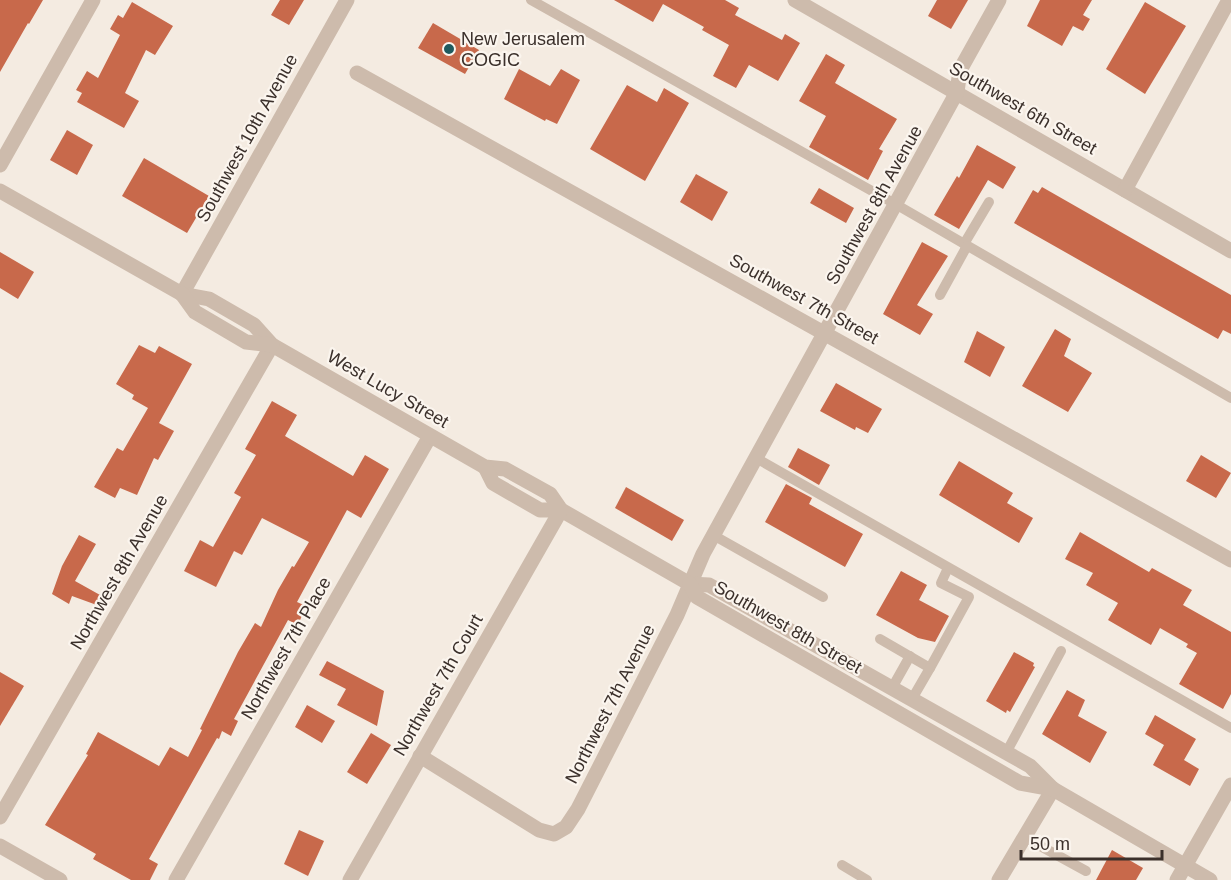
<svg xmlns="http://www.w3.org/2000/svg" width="1231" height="880" viewBox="0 0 1231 880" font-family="Arial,sans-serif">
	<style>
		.building { fill: #c8694b }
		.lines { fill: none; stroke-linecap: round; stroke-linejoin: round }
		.service { stroke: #cdbbac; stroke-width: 10 }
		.minor { stroke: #cdbbac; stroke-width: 15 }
		.tertiary { stroke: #cdbbac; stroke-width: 15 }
		.poi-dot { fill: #1f5a5e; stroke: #fbf5ee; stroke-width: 2 }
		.labels { text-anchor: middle; stroke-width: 4.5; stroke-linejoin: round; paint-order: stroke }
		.poi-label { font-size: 18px; fill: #3b302b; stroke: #fbf5ee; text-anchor: start }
		.street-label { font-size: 18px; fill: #3b302b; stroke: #fbf5ee }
	</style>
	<rect width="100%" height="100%" fill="#f4ebe1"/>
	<g class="building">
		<path d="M0,0H43L29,24L28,23L0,72Z"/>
		<path d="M280,0H304L289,25L271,15Z"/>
		<path d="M614,0H725L739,8L735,15L782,40L785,34L800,43L778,81L749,65L736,88L713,76L729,45L702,30L704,27L663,4L653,22Z"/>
		<path d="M937,0H968L951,29L928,16Z"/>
		<path d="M1040,0H1092L1083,15L1090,19L1083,31L1073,26L1062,46L1027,26Z"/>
		<path d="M132,2L173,26L155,55L146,50L125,93L139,101L124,128L77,102L82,93L76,90L87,71L98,78L120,35L110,29L118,15L123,18Z"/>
		<path d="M1145,2L1186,26L1145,94L1106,69Z"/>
		<path d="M433,23L479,50L465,74L418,48Z"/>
		<path d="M826,54L845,65L835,83L897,119L879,149L883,151L868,180L809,147L826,116L799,101Z"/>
		<path d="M519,69L550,86L561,69L580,80L557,124L546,119L545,121L504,99Z"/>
		<path d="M627,85L657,102L664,88L689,103L645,181L590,149Z"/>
		<path d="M67,130L93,145L77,175L50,160Z"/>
		<path d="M977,145L1016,167L1003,189L988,180L959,229L934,215L957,176L959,178Z"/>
		<path d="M144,158L209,196L187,233L122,196Z"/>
		<path d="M696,174L728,192L712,221L680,202Z"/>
		<path d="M1042,187L1231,295V334L1223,330L1218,339L1014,223L1033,190L1038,193Z"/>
		<path d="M819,188L854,208L846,223L810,203Z"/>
		<path d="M922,242L948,256L917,305L933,314L920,335L883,314Z"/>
		<path d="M0,252L34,272L18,299L0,288Z"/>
		<path d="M1055,329L1071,339L1064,356L1092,373L1068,412L1022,386Z"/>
		<path d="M977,331L1005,347L990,377L964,362Z"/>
		<path d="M139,345L155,353L159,346L192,364L159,423L174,431L158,460L154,458L137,495L120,488L115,498L94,487L117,448L123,451L148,408L132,399L134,395L116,384Z"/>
		<path d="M836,383L882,409L868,433L856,427L855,430L820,411Z"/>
		<path d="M272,401L297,415L285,436L353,476L365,455L389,469L361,518L347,510L297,602L306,606L298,625L288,620L234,719L238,721L231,736L222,731L219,739L217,738L149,859L158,864L150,880H131L93,859L96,854L45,825L88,755L86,754L98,732L159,766L170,747L188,757L202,730L200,729L238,652L255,623L261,627L278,590L292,566L294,567L309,542L262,518L242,555L234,551L216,587L184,571L200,540L213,547L241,497L234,493L256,455L245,449Z"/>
		<path d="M798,448L830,465L819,485L788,467Z"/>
		<path d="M1201,455L1231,473L1216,498L1186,481Z"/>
		<path d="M959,461L1013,493L1007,503L1033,518L1019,543L939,495Z"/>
		<path d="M786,484L812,498L809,504L863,534L845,567L765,522Z"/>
		<path d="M626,487L684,520L672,541L615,508Z"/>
		<path d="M1080,532L1149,572L1152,568L1192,590L1183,605L1231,632V694L1223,709L1179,684L1197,653L1186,647L1188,644L1160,628L1151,645L1108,620L1118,603L1086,585L1093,573L1065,559Z"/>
		<path d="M79,535L96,544L75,581L109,600L105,608L72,596L69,604L52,594L62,566Z"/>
		<path d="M901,571L927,585L919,600L949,616L935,642L918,638L876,615Z"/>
		<path d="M1014,652L1034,663L1033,666L1035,667L1010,712L1007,710L1006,713L986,701Z"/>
		<path d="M327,661L384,691L377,726L337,705L346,689L319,675Z"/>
		<path d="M0,672L24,686L0,726Z"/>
		<path d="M1067,690L1085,700L1078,716L1107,732L1090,763L1042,734Z"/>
		<path d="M307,705L335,721L322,743L295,727Z"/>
		<path d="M1155,715L1196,739L1184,760L1199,769L1190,786L1153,765L1164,745L1145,734Z"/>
		<path d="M371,733L391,745L367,784L347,772Z"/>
		<path d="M299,830L324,841L308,876L284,864Z"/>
		<path d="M1112,850L1143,868L1136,880H1096Z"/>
	</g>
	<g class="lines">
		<g class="service">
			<path d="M531,0L897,205L1231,398"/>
			<path d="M964,244L989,202"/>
			<path d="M940,295L967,246"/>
			<path d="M756,458L1231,728"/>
			<path d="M713,535L823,597"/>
			<path d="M880,639L930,668L969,597L941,583L948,568"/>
			<path d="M892,688L910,656"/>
			<path d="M912,699L930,668"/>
			<path d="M1006,753L1061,651"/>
			<path d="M1024,837L1086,871"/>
			<path d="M842,865L867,880"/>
		</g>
		<g class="minor">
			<path d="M795,0L1231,251"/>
			<path d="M357,73L1231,560"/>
			<path d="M0,165L93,0"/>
			<path d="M1125,190L1229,0"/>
			<path d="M182,294L347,0"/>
			<path d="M420,756L539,830L554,834L566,827L578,809L677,615L703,554L957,92L960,70L999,0"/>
			<path d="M0,817L272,345"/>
			<path d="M0,846L60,880"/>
			<path d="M176,880L430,436"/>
			<path d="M350,880L561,510"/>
			<path d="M999,880L1053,789"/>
		</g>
		<g class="tertiary">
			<path d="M0,191L182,294L209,299L254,325L272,345L485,467L505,469L550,494L561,510L690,584L709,585L1030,766L1053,789L1210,880"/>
			<path d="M182,294L195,312L246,342L272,345"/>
			<path d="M485,467L493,483L540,510H561"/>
			<path d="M690,584L697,597L1020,783L1053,789"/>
			<path d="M1177,880L1231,785"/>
		</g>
	</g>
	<circle class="poi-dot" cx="449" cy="49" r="6"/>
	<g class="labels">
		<g class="poi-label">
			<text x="461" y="45">New Jerusalem<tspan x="461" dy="21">COGIC</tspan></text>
		</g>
		<g class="street-label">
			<text transform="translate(1023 108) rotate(30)" y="6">Southwest 6th Street</text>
			<text transform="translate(247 138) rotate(-61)" y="6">Southwest 10th Avenue</text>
			<text transform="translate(874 205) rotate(-61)" y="6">Southwest 8th Avenue</text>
			<text transform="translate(804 299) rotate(29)" y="6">Southwest 7th Street</text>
			<text transform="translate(388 389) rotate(30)" y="6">West Lucy Street</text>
			<text transform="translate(119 572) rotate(-60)" y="6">Northwest 8th Avenue</text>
			<text transform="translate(788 627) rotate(30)" y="6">Southwest 8th Street</text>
			<text transform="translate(286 648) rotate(-60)" y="6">Northwest 7th Place</text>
			<text transform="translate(438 685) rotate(-60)" y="6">Northwest 7th Court</text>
			<text transform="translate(610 704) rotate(-63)" y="6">Northwest 7th Avenue</text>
		</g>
	</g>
	<path d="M1021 850v9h141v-9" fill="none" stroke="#3b302b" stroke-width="3"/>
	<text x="1030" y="850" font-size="18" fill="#3b302b" stroke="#fbf5ee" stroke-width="4.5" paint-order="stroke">50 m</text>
</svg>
